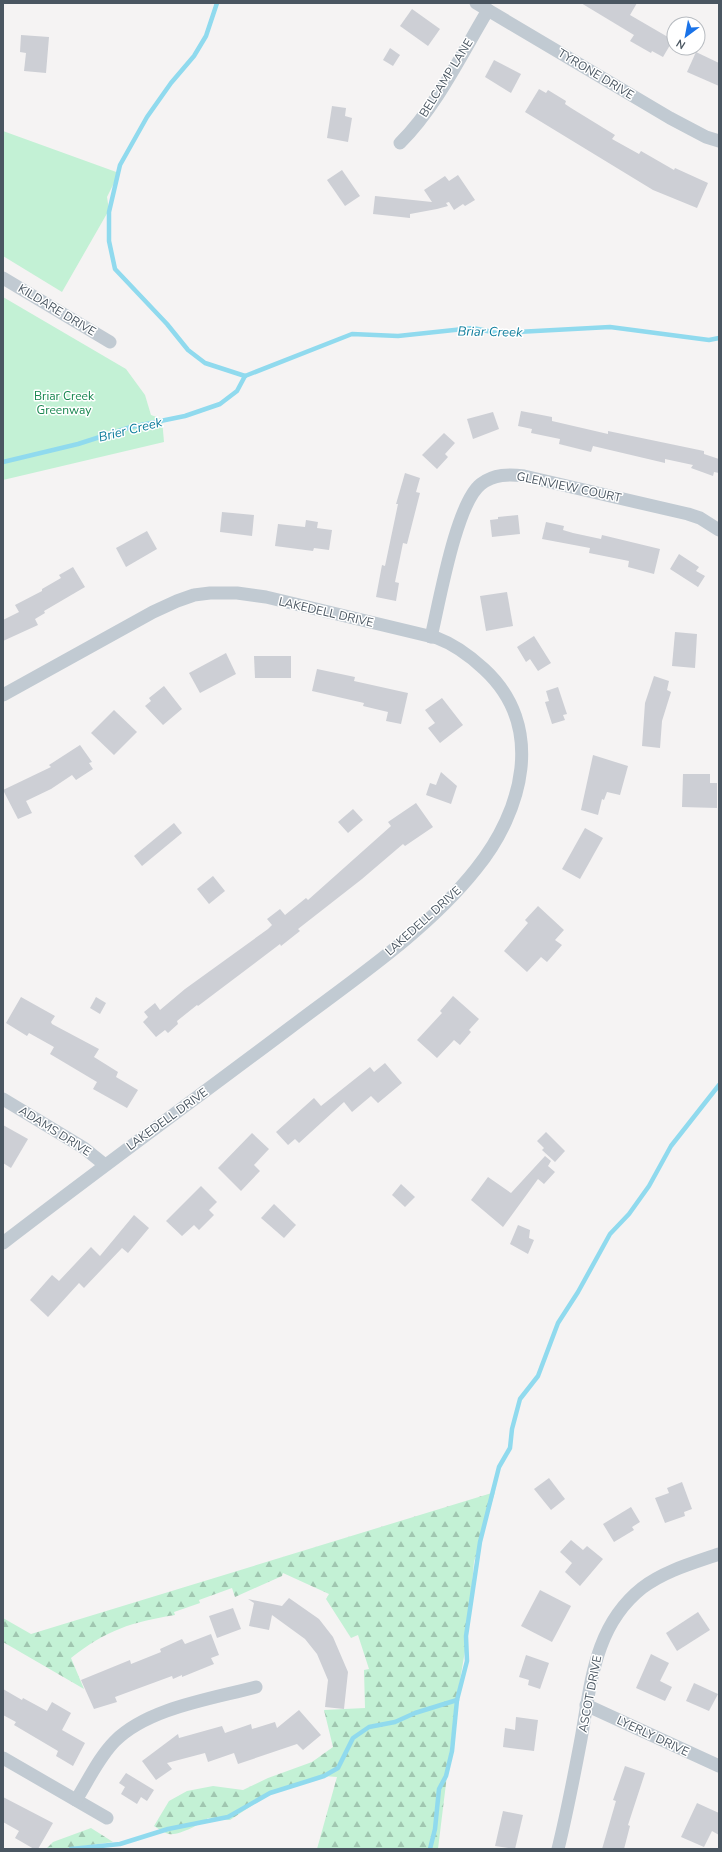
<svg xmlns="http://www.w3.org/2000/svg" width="722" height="1852" viewBox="0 0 722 1852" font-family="'Nunito Sans',sans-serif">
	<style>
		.forest { fill: url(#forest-firs) }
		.green { fill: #c3f1d5 }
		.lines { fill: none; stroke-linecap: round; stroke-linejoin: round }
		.stream { stroke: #90daee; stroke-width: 4.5 }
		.building { fill: #cdcfd5 }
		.street { stroke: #c1cad2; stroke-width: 13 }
		.labels { text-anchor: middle; stroke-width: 3; stroke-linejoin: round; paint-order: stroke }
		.street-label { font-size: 12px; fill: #4a5661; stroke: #fff }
		.park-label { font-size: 12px; fill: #17864f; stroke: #fff }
		.water-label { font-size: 13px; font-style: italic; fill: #0c7c9b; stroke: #fff }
	</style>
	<defs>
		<pattern id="forest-firs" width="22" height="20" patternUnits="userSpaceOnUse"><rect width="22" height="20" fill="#c3f1d5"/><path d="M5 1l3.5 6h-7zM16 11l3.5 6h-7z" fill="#a0c6b0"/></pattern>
	</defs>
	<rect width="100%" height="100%" fill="#f5f3f3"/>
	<g class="forest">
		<path d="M495,1492L474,1562L467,1639L455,1710L438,1849H317L337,1777L323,1776L274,1791L230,1820L208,1818C201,1824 178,1836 169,1834C164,1833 158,1828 154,1826L169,1801L187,1791L213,1786L243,1790L268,1778L312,1762L333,1747L324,1710L365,1708L364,1670L369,1669L358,1635L351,1638L326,1599L329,1594L283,1573L282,1576L235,1597L232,1588L199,1600L200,1603L174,1612L175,1615C132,1622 106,1630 71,1658L84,1689L3,1642V1618L31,1634Z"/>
		<path d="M91,1828L113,1842L83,1846L75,1849H46L53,1842Z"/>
	</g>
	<g class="green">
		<path d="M3,131L119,173L107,197L109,210L62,292L3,256Z"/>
		<path d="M3,297L126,369L145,395L151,415L162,419L164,442L3,480Z"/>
	</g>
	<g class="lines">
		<g class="stream">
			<path d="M217,3L206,36L194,56L171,83L147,117L120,165L109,212V241L115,269L167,324L188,350L205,363L245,376"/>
			<path d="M245,376L352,334L398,336L473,328L497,333L610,327L709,340L719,338"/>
			<path d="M3,462L78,444L131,427L185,416L220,404L237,391L245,376"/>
			<path d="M71,1849L120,1844L168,1829L228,1817L270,1793L324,1776L338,1768L353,1738L369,1727L395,1722L415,1713L457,1700"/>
			<path d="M430,1849L435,1829L439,1789L446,1776L452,1751L457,1700L467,1661L466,1636L480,1542L499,1467L510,1448L512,1429L520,1399L538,1376L558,1323L578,1292L610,1234L629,1214L649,1186L671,1146L719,1085"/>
		</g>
	</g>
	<g class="building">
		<path d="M581,3H637L630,15L673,40L663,57L652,51L651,53L630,41L634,35Z"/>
		<path d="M412,9L440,29L428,46L400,26Z"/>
		<path d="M21,35L49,37L46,73L24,71L26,53L20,52Z"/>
		<path d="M390,48L400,55L393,66L383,60Z"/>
		<path d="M696,52L719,63V86L687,72Z"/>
		<path d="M494,60L521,74L511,93L485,77Z"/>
		<path d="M539,89L546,93L548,90L566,101L565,104L571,108L615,135L612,139L639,154L641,151L674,170L675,168L708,183L697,208L653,190L525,112Z"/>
		<path d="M332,106L346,108L345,116L352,118L348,142L327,138Z"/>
		<path d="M342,170L360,196L345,206L327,180Z"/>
		<path d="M458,175L475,200L465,206L463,204L454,210L449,202L446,203L448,206L437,209L410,214V218L373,214L375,196L432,202L424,190L445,176L449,181Z"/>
		<path d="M521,411L552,417V421L608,434V431L704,451V454L719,459V473L714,472L713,476L691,468L693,465L665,459V463L593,446L591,452L559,444L560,439L531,433L532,429L518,426Z"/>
		<path d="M493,412L499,429L473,439L467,419Z"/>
		<path d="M444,433L455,443L445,454L448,457L437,469L422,455Z"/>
		<path d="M405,473L420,478L416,492L420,493L407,544L403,543L395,582L399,583L396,601L376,597L382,565L385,566L398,504H396Z"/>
		<path d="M222,512L254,515L252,536L220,532Z"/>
		<path d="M518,515L520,534L492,537L490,520L498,519V517Z"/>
		<path d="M306,520L318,522L317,528L332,530L329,550L314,548L313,551L275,546L278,524L305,527Z"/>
		<path d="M546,522L564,526L563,530L573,533L601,539L602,535L660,549L654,574L628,567L629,561L589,553L590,548L542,539Z"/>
		<path d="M147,531L157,549L126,567L116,548Z"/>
		<path d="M679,554L699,567L696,571L705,576L698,587L670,569Z"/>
		<path d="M73,567L85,587L44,611L45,613L35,619L38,625L3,641V620L19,612L15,605L42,591V589L61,578L59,575Z"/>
		<path d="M507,592L513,626L486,631L480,596Z"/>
		<path d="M675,632L697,634L695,668L672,666Z"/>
		<path d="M534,636L551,663L538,671L530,659L526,662L517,647Z"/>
		<path d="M226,653L236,674L200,693L189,673Z"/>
		<path d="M254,656H291V678H255Z"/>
		<path d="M317,669L355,677L354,681L408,693L401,724L386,721L388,712L363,706L364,703L312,691Z"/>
		<path d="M654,676L669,681L667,690L671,692L662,721L660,748L642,746L645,703Z"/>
		<path d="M164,686L182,709L163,725L145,706L151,701L149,698Z"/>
		<path d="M558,687L567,714L563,715L565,720L552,724L545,702L549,701L546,691Z"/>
		<path d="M442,698L463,725L440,743L428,728L435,723L425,710Z"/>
		<path d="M114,710L137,732L114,755L91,733Z"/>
		<path d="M80,745L92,762L89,763L93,769L76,780L72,775L51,789L26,801L32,813L18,819L3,790L51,767L49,765Z"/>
		<path d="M593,755L628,766L620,795L607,792L604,800L602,799L598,815L581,810Z"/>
		<path d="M441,772L457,786L451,804L426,795L430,783L436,785Z"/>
		<path d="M683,774H710V783H717V808L682,807Z"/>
		<path d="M416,803L433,827L405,846L403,844L362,879L298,929L300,931L281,946L280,944L198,1006L197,1005L177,1021L178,1024L168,1033L165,1030L156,1037L143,1022L148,1017L144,1012L155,1003L160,1010L185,989L268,929L272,925L267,919L280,909L285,915L306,898L308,900L391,826L388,822Z"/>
		<path d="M353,809L363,820L348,833L338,822Z"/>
		<path d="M174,823L182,833L142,866L134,856Z"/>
		<path d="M585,828L603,838L580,879L562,869Z"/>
		<path d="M213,876L225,891L209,904L197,889Z"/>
		<path d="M538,906L564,930L555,940L562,945L547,962L541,957L527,972L504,951L528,923L525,920Z"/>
		<path d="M453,996L479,1019L469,1030L471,1032L460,1045L454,1040L437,1058L417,1040L442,1013L440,1011Z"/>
		<path d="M21,997L55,1016L51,1022L52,1024L99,1049L94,1057L118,1072L116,1077L138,1090L127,1108L93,1089L97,1082L50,1054L54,1047L29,1033L27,1036L6,1023Z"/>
		<path d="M96,997L106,1003L100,1014L90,1008Z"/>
		<path d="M385,1063L402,1083L378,1103L371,1096L352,1112L344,1102L299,1143L295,1139L288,1145L276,1132L314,1098L321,1106L370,1067L374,1072Z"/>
		<path d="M3,1125L28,1139L11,1168L3,1163Z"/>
		<path d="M546,1132L565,1151L555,1162L542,1150L544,1148L537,1141Z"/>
		<path d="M252,1133L269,1149L254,1165L260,1171L241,1191L218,1168Z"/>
		<path d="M545,1156L551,1161L548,1166L555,1172L544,1184L538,1179L503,1227L471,1200L488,1177L511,1193Z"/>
		<path d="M401,1184L415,1197L405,1207L392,1195Z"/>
		<path d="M201,1186L217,1202L209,1210L214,1215L199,1230L194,1225L182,1236L166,1221Z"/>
		<path d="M274,1204L296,1225L284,1238L261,1218Z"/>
		<path d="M134,1215L149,1228L128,1253L122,1248L84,1288L79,1283L48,1317L30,1300L52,1275L59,1281L91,1247L100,1256Z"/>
		<path d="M518,1225L530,1230L529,1238L534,1240L528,1254L510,1244Z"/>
		<path d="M549,1478L565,1499L551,1510L534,1489Z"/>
		<path d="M682,1482L692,1509L684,1512L685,1516L665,1523L655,1498L669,1493L667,1488Z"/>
		<path d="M631,1507L640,1522L632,1527L634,1530L614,1542L603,1524Z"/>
		<path d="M571,1540L583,1550L587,1546L603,1559L580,1586L565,1572L572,1563L560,1552Z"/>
		<path d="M540,1590L571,1606L552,1642L521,1626Z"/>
		<path d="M289,1598L319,1619L333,1637L348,1672L344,1709L325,1707L328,1680L317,1654L305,1639L272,1615L269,1630L249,1626L254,1603L248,1599L282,1606Z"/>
		<path d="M233,1608L241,1629L217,1638L209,1616Z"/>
		<path d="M698,1612L710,1630L677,1651L666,1633Z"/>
		<path d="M211,1634L219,1655L211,1658L214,1664L182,1677V1675L173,1679L172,1676L115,1697L117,1702L94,1709L81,1680L130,1660L131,1664L161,1652L160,1649L182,1639L185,1644Z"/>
		<path d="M651,1654L669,1663L660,1681L672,1687L665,1701L636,1688Z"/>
		<path d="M526,1655L549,1663L540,1689L528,1685L529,1680L519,1677Z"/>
		<path d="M694,1683L718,1694L709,1711L686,1701Z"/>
		<path d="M3,1689L22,1700L23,1698L47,1711L52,1702L71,1713L62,1730L85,1743L73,1766L56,1756L58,1751L14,1725L16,1722L3,1715Z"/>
		<path d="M299,1710L321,1735L303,1750L297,1744L238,1764L234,1753L208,1762L205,1753L167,1763L172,1769L156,1780L142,1761L178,1734L179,1738L222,1726L225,1733L251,1724L252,1729L275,1722L277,1728Z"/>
		<path d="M516,1717L538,1720L534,1751L503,1747L505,1728L515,1730Z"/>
		<path d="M625,1766L645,1773L628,1825L630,1826L624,1849H602L616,1801L613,1800Z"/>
		<path d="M126,1773L154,1790L147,1801L141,1797L137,1804L121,1794L125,1787L119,1783Z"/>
		<path d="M3,1797L53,1823L38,1849H34L15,1838L19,1831L3,1822Z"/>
		<path d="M697,1803L719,1813V1835L712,1831L704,1847L681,1837Z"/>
		<path d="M503,1811L523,1815L515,1849L495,1846Z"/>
	</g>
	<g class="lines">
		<g class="street">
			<path d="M476,3L670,118L706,137L719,141"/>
			<path d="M400,143C437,106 461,55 488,10"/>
			<path d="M3,278L110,342"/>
			<path d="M431,637C439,604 456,503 481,484C494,474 509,474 524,476L688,514L700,518L719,530"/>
			<path d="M3,695L153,612L177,601L194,595L210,593H237L266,597L437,638C456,645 470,656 484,669C546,726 523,811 476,869C427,931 353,980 291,1027C195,1099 98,1170 3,1243"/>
			<path d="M3,1099L84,1148L105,1165"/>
			<path d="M586,1705L719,1766"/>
			<path d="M3,1758L107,1818"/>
			<path d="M76,1800C88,1781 99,1757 115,1741C148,1708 211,1699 256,1687"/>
			<path d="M558,1849C567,1813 574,1776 581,1739C591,1684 594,1626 642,1588C664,1571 693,1563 719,1554"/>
		</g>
	</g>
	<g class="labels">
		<g class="street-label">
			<text transform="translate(596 74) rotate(31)" y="4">TYRONE DRIVE</text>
			<text transform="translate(446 78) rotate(-58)" y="4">BELCAMP LANE</text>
			<text transform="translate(57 310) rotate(31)" y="4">KILDARE DRIVE</text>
			<text transform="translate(569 487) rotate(12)" y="4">GLENVIEW COURT</text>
			<text transform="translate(326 612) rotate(13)" y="4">LAKEDELL DRIVE</text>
			<text transform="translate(423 921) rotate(-42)" y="4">LAKEDELL DRIVE</text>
			<text transform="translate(167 1119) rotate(-36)" y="4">LAKEDELL DRIVE</text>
			<text transform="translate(55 1131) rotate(32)" y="4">ADAMS DRIVE</text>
			<text transform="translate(590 1694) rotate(-79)" y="4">ASCOT DRIVE</text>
			<text transform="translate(653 1736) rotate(25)" y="4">LYERLY DRIVE</text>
		</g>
		<g class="park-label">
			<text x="64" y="400">Briar Creek<tspan x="64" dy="14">Greenway</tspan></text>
		</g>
		<g class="water-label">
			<text transform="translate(490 331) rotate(1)" y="5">Briar Creek</text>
			<text transform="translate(130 429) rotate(-14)" y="5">Brier Creek</text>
		</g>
	</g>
	<rect width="722" height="1852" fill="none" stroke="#4a5661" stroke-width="8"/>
	<g transform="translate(686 36) rotate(212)"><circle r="19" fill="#ffffff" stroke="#b7bbc0"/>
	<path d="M0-3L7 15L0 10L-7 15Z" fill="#1a73e8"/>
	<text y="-6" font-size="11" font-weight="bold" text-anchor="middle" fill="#4a5661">N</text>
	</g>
</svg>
